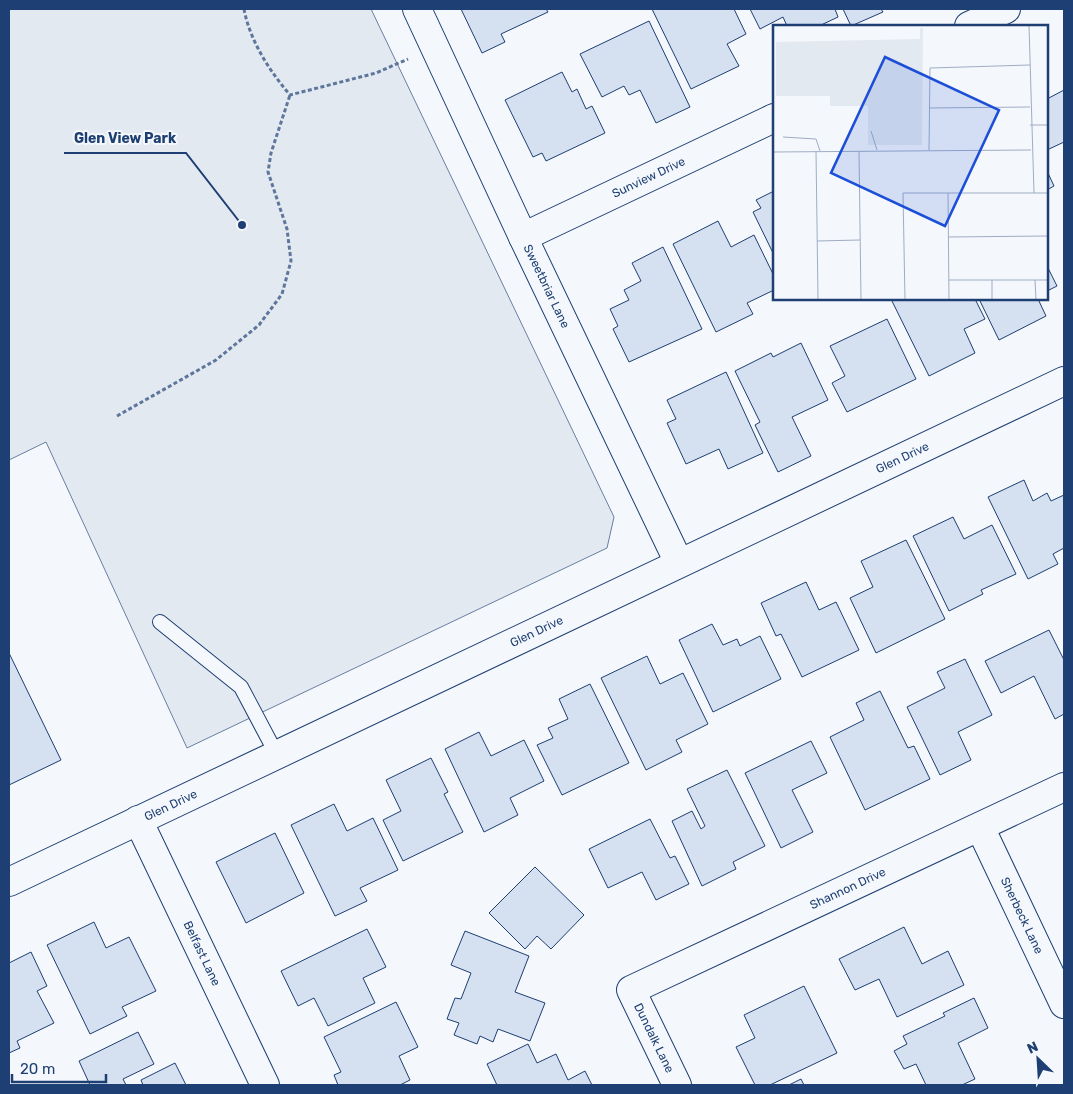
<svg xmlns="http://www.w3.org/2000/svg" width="1073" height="1094" viewBox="0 0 1073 1094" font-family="Rubik,sans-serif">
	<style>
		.green { fill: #e3e9f0; stroke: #687fa3 }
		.building { fill: #d5e0f0; stroke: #1d3f73 }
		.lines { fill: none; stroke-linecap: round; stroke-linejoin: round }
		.service-casing { stroke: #1d3f73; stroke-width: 16 }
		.minor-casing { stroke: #1d3f73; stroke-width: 30 }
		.path { stroke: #5e769c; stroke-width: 3; stroke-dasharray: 4 2.5; stroke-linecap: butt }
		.service { stroke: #f4f7fb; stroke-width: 14 }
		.minor { stroke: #f4f7fb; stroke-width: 28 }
		.labels { text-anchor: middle; stroke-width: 4; stroke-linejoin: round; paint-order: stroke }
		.street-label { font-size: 12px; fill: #1d3f73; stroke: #f4f7fb }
		.inset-road { fill: none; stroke: #9eadc5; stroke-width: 1 }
		.view { fill: #1d4ed8; fill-opacity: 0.15; stroke: #1d4ed8; stroke-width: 2.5 }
		.inset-edge { fill: none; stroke: #1d3f73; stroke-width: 2.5 }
		.leader { fill: none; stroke: #1d3f73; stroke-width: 2 }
		.callout-dot { fill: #1d3f73; stroke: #f4f7fb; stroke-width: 2 }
		.callout-label { font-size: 14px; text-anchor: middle; font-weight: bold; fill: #1d3f73; stroke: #f4f7fb; stroke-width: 4; stroke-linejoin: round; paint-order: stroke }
	</style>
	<rect width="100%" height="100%" fill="#f4f7fb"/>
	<path class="green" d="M9,9H371L614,517L607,548L187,748L46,442L9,460Z"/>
	<g class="building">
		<path d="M461,9H546L548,12L501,34L505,42L482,53Z"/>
		<path d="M652,9H734L746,34L727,44L739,66L691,89Z"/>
		<path d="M750,9H835L838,17L819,26H787L783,17L760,29Z"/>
		<path d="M843,9H881L883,12L851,26Z"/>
		<path d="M649,21L690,107L656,123L640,90L629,95L624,86L602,97L580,54Z"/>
		<path d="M562,72L572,92L577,89L586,109L592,106L605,133L546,161L542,153L533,157L505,100Z"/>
		<path d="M1064,90V142L1047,150V99Z"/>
		<path d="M1047,171L1054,186L1047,190Z"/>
		<path d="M774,191V255L753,212L761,208L756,200Z"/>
		<path d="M718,221L731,247L754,235L774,276V290L747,303L753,314L716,332L673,244Z"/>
		<path d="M663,247L702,329L629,362L613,329L618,326L610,309L629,300L624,290L641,281L632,263Z"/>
		<path d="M1047,266L1057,286L1047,291Z"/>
		<path d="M891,299H975L985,319L964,329L975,353L929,376Z"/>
		<path d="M979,299H1038L1046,316L999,340Z"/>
		<path d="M887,319L916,379L847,412L832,383L845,376L830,346Z"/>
		<path d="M801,343L828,400L792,417L811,456L778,472L755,425L760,422L735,371L771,353L773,357Z"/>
		<path d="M726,372L763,453L728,469L719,449L686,464L667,423L676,419L667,400Z"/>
		<path d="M1024,480L1033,501L1047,493L1051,501L1064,495V548L1053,554L1058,564L1028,579L988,497Z"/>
		<path d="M953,517L964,539L992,525L1016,574L981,590L983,594L949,611L913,536Z"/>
		<path d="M906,540L945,619L876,653L850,598L873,587L861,561Z"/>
		<path d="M806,582L819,610L836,602L859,650L802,677L781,634L776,636L761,603Z"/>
		<path d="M712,624L723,645L737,639L740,646L760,636L781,679L713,712L679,640Z"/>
		<path d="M1049,630L1064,660V714L1055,719L1034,676L1001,693L985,661Z"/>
		<path d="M9,653L61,760L9,785Z"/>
		<path d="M647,656L660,684L683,673L708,724L676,740L682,752L646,770L601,678Z"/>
		<path d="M965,659L992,715L958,732L971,760L940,775L907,707L945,688L937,672Z"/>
		<path d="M590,684L629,763L562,795L537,745L553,738L548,728L568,719L559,699Z"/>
		<path d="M880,691L908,748L914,746L930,779L865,810L830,737L864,720L856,703Z"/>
		<path d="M479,732L491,756L524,740L544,781L510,798L518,815L484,832L445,749Z"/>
		<path d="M811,741L827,773L792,790L813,832L781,848L745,773Z"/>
		<path d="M431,758L448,792L444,794L463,832L403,861L383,820L401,811L386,780Z"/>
		<path d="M727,770L765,846L733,862L736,869L702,886L672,821L692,811L701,829L705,826L687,789Z"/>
		<path d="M334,804L347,831L373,818L398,870L360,888L367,901L335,916L291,825Z"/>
		<path d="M650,819L670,858L675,856L689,884L656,900L642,872L608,888L589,849Z"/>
		<path d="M275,833L304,893L246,923L216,862Z"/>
		<path d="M535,867L584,915L551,949L537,936L525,949L489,913Z"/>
		<path d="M94,922L106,948L129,937L156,991L122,1007L127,1016L90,1034L47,945Z"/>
		<path d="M904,927L922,964L948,951L964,985L897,1017L879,979L855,990L839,959Z"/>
		<path d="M367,929L386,967L363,978L375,1003L328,1026L314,998L298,1006L281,971Z"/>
		<path d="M465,931L529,956L515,992L545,1003L530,1041L498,1029L493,1042L480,1036L477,1044L454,1035L459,1023L447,1019L455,998L461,999L471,973L451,965Z"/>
		<path d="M31,952L47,986L37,991L54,1023L17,1041L20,1048L9,1053V963Z"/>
		<path d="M804,986L837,1053L770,1085H755L736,1047L755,1038L744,1015Z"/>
		<path d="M974,998L988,1028L958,1043L975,1079L962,1085H926L916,1064L904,1069L894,1051L907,1044L903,1036L945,1016L943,1013Z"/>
		<path d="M396,1002L418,1047L399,1056L410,1080L400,1085H338L334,1075L341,1072L324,1037Z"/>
		<path d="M138,1032L154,1064L123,1079L126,1085H90L79,1061Z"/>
		<path d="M528,1044L537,1063L556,1054L568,1080L585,1071L592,1085H497L487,1064Z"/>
		<path d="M175,1063L186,1085H143L141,1080Z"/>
		<path d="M801,1079L804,1085H789Z"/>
	</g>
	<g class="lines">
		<g class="service-casing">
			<path id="service" d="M160,622L241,687L277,755"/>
		</g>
		<g class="minor-casing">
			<g id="minor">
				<path id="s1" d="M417,9L523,237L679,563"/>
				<path d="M969,26L1006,9"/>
				<path id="s2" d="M523,237L774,118"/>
				<path id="s3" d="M138,820L265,1085"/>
				<path id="s4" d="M980,827L1064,1004"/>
				<path id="s5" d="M9,882L1064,381"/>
				<path id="s6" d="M677,1085L631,990L1064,787"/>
			</g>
		</g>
		<g class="path">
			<path d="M244,9C250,41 269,70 290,95L376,73L408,59"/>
			<path d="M117,416L216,360L259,325L282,294L291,261L287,229L268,172L271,153L290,95"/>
		</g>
		<use href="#service" class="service"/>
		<use href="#minor" class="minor"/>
	</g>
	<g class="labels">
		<g class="street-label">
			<text dy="4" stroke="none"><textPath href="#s2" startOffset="139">Sunview Drive</textPath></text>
			<text dy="4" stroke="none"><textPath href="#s1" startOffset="306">Sweetbriar Lane</textPath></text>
			<text dy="4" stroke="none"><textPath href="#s5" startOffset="989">Glen Drive</textPath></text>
			<text dy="4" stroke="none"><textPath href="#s5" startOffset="584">Glen Drive</textPath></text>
			<text dy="4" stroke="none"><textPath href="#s5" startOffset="179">Glen Drive</textPath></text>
			<text dy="4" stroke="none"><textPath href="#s6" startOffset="345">Shannon Drive</textPath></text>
			<text dy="4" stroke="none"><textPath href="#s4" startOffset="98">Sherbeck Lane</textPath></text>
			<text dy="4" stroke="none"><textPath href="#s3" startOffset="148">Belfast Lane</textPath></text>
			<text transform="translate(654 1038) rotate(64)" y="4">Dundalk Lane</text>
		</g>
	</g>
	<g transform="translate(773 25)">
		<rect width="275" height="275" fill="#f4f7fb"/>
		<path d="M147,3H150L149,120H95V81H57V71H3V17L147,14Z" fill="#e3e9f0"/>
		<path class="inset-road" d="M256,0L261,168M156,83L257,82M257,100H275M98,106L104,125M10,112L43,114L47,126M156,125L157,43L257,40M43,126L45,275M86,126L88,275M0,127L258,125M175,168L176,275M175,212L275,211M44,216L87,215M0,244V275M176,255H275M219,255V275M262,255L263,275M132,275L130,168H275"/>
		<path class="view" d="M112,32L226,85L172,201L58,148Z"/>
		<rect width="275" height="275" class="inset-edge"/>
	</g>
	<path class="leader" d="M242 225L186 153H64"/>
	<circle class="callout-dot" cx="242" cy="225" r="5"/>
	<g class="callout-label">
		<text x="125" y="143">Glen View Park</text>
	</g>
	<rect width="1073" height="1094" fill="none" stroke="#1d3f73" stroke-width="20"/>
	<g transform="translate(1038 1059) rotate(335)" stroke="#f4f7fb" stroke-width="4" paint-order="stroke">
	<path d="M0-4L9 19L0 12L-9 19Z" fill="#1d3f73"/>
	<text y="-8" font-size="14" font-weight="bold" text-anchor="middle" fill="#1d3f73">N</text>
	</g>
	<path d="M12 1074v8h94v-8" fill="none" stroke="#1d3f73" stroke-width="2.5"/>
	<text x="20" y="1074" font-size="15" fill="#1d3f73" stroke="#f4f7fb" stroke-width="4" paint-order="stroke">20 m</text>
</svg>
